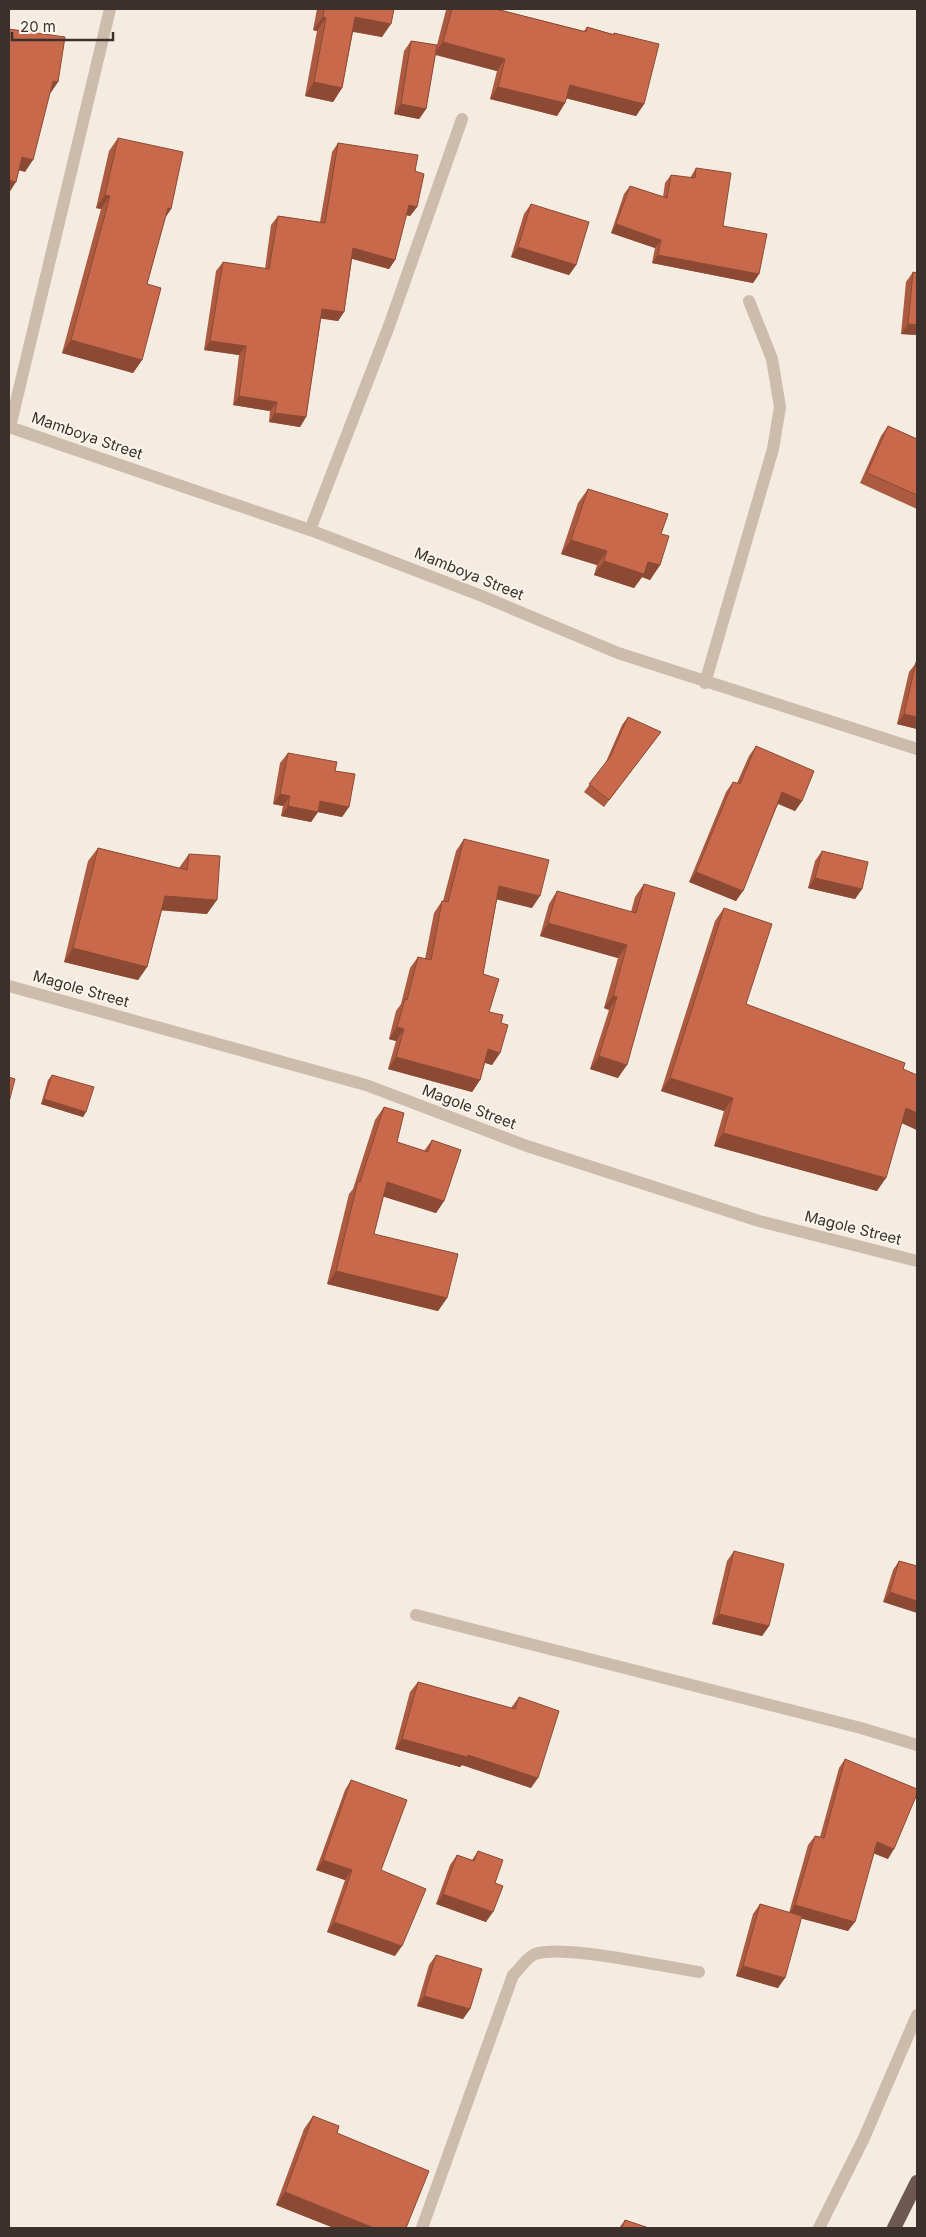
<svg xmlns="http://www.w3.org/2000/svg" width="926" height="2237" viewBox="0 0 926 2237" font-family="Inter,sans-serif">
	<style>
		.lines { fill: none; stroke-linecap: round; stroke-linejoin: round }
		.service { stroke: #cdbbac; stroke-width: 12 }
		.minor { stroke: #cdbbac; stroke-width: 12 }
		.trunk { stroke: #6c584f; stroke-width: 14 }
		.wall { fill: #ac5a40 }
		.shaded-wall { fill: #8c4a34 }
		.building { fill: #c8694b; stroke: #8c4a34 }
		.labels { text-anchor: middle; stroke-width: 4; stroke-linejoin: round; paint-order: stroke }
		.street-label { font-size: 15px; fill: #3b302b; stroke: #fbf5ee }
	</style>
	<rect width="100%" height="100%" fill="#f4ebe1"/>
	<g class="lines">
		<g class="service">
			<path d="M10,427L110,9"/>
			<path d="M310,530L389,326L462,119"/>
		</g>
		<g class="minor">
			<path d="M9,427L310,530L482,596L618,653L917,749"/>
			<path d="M705,683L773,449L780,407L772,359L749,301"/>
			<path d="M9,986L366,1085L527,1146L759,1221L917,1261"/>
			<path d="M416,1615L861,1728L917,1745"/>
			<path d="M422,2228L513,1975C520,1969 527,1957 535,1954C564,1944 664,1967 699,1972"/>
			<path d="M819,2228L864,2138L917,2015"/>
		</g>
		<path class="trunk" d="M894,2228L917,2182"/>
	</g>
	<g class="wall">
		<path d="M317,9H394L382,37L353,32L342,88L333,102L305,96L317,31L313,30Z"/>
		<path d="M447,9H496L584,31L587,27L613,34L614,33L644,104L636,116L566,98L565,103L557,116L490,99L497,71L435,55L426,109L419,119L394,114L404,51L411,41L437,45L446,10Z"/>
		<path d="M118,138L171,209L165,218L147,284L142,360L133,373L62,353L101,209L96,208L109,151Z"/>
		<path d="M338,143L415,171L417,207L410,216L406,215L395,260L389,269L352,259L344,312L338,321L321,318L306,417L300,427L269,422L270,411L233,405L239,355L204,350L216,271L223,262L265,269L271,225L278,216L320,222L332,152Z"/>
		<path d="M696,168L723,226L759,274L753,283L652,263L655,248L611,233L624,194L630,186L663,197L665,183L671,175L690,178Z"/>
		<path d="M531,204L576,265L569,275L511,257L524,214Z"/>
		<path d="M913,272L917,273V335L901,334L906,282Z"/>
		<path d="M888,426L917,439V509L860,483L881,436Z"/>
		<path d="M588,489L661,534L660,565L650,580L642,577L634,588L594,575L597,565L561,554L578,503Z"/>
		<path d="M917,653V729L897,724L909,672L916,663Z"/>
		<path d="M628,717L661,732L604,807L584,792L605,764L622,725Z"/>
		<path d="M756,746L802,801L795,811L778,804L736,901L689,882L726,792L733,782L737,783L749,756Z"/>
		<path d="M288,753L335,771L349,807L342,817L318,812L311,822L281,816L283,806L273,804L280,763Z"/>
		<path d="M464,839L532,908L497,899L483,974L489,1012L501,1023L500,1053L492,1065L485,1063L480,1080L472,1092L388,1069L396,1041L389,1039L396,1011L401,1004L410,968L418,957L425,959L434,913L442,901H443L456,851Z"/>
		<path d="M98,848L179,868L189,854L207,914L162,910L147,967L138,980L64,962L88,861Z"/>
		<path d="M822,851L862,889L855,899L808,888L815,861Z"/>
		<path d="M644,884L618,1078L590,1069L609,1010L604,1008L618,958L540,936L549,904L557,891L631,912L635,897Z"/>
		<path d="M724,908L746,1004L917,1075V1130L902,1123L877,1191L714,1146L724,1111L661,1091L715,921Z"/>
		<path d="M52,1075L86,1112L83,1117L41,1104L48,1080Z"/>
		<path d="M384,1107L397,1142L424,1151L432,1140L444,1201L436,1213L383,1196L374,1234L447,1298L438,1311L327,1284L349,1194L353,1189L375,1120Z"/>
		<path d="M734,1551L769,1626L762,1636L712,1624L727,1561Z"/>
		<path d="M899,1561L917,1566L883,1602L893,1570Z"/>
		<path d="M418,1682L511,1708L519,1697L531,1788L462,1765L460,1767L395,1749L410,1692Z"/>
		<path d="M845,1759L888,1859L874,1853L848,1931L801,1918L778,1988L736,1976L753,1914L760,1904L789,1913L808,1845L815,1836L820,1837L839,1768Z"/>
		<path d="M351,1780L381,1870L395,1956L327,1932L345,1880L316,1870L345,1790Z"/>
		<path d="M478,1851L495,1883L486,1922L436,1904L450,1865L457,1855L472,1860Z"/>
		<path d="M436,1955L470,2009L463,2019L417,2006L429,1965Z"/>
		<path d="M313,2116L337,2133L406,2228H334L276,2205L304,2129Z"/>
		<path d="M625,2220L649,2228H619Z"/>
	</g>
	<g class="shaded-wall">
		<path d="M323,17L326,18L317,31L313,30Z"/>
		<path d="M355,17L391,24L382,37L346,30Z"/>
		<path d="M443,42L505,59L497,71L434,54Z"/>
		<path d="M53,81L58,82L50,94Z"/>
		<path d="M314,82L342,88L333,102L305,96Z"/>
		<path d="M570,85L644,104L636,116L561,97Z"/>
		<path d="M498,87L565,103L557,116L490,99Z"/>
		<path d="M401,104L426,109L419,119L394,114Z"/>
		<path d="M22,157L33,160L25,172L14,169Z"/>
		<path d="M9,180L16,182L9,193Z"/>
		<path d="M105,195L110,196L101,209L96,208Z"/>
		<path d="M409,205L417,207L410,216L403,214Z"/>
		<path d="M168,208L171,209L162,222Z"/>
		<path d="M616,224L661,240L655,248L611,233Z"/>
		<path d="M518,247L576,265L569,275L511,257Z"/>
		<path d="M353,248L395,260L389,269L347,257Z"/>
		<path d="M658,255L759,274L753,283L652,263Z"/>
		<path d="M322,309L344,312L338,321L316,318Z"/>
		<path d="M908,324L917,325V335L901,334Z"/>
		<path d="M71,340L142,360L133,373L62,353Z"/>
		<path d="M210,341L246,346L239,355L204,350Z"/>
		<path d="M239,396L277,402L270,411L233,405Z"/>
		<path d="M275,413L306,417L300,427L269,422Z"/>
		<path d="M571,540L607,551L597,565L561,554Z"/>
		<path d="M604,561L648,562L660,565L650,580L642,577L634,588L594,575Z"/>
		<path d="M904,714L917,717V729L897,724Z"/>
		<path d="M782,792L802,801L795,811L775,802Z"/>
		<path d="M280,794L290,796L283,806L273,804Z"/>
		<path d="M320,801L349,807L342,817L313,811Z"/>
		<path d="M288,806L318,812L311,822L281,816Z"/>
		<path d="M696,872L743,891L736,901L689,882Z"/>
		<path d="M815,878L862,889L855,899L808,888Z"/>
		<path d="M499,886L540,896L532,908L491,898Z"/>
		<path d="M165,896L217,900L207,914L156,910Z"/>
		<path d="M548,923L627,945L618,958L540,936Z"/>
		<path d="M73,948L147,967L138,980L64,962Z"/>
		<path d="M613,996L617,997L609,1010L604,1008Z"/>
		<path d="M397,1027L404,1029L396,1041L389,1039Z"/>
		<path d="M488,1049L500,1053L492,1065L480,1061Z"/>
		<path d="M599,1056L627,1065L618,1078L590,1069Z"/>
		<path d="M396,1057L480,1080L472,1092L388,1069Z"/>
		<path d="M670,1078L733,1098L724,1111L661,1091Z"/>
		<path d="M44,1099L86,1112L83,1117L41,1104Z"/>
		<path d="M906,1108L917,1113V1130L897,1121Z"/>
		<path d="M723,1133L886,1178L877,1191L714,1146Z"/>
		<path d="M387,1182L444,1201L436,1213L378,1195Z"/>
		<path d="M336,1271L447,1298L438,1311L327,1284Z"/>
		<path d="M890,1592L917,1601V1613L883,1602Z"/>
		<path d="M719,1614L769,1626L762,1636L712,1624Z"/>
		<path d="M402,1739L468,1755L538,1778L531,1788L462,1765L460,1767L395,1749Z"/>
		<path d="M877,1842L894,1849L888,1859L870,1852Z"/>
		<path d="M323,1860L352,1870L345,1880L316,1870Z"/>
		<path d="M443,1894L493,1912L486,1922L436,1904Z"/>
		<path d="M795,1905L855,1922L848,1931L788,1915Z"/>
		<path d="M334,1922L402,1946L395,1956L327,1932Z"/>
		<path d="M743,1966L785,1978L778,1988L736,1976Z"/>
		<path d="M424,1996L470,2009L463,2019L417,2006Z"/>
		<path d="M285,2192L374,2228H334L276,2205Z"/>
	</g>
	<g class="building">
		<path d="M324,9H394L391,24L355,17L342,88L314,82L326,18L323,17Z"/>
		<path d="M452,9H496L586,32L587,27L614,35V33L659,44L644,104L570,85L565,103L498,87L505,59L443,42Z"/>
		<path d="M9,29L65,37L58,82L53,81L33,160L22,157L16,182L9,180Z"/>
		<path d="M411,41L437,45L426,109L401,104Z"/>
		<path d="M118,138L183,152L171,209L168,208L147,284L161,288L142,360L71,340L110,196L105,195Z"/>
		<path d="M338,143L418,155L415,171L424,174L417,207L409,205L395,260L353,248L344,312L322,309L306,417L275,413L277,402L239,396L246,346L210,341L223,262L269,269L278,216L325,223Z"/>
		<path d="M696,168L731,173L723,226L767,234L759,274L658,255L661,240L616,224L630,186L667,198L671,175L695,178Z"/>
		<path d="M531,204L589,222L576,265L518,247Z"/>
		<path d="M913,272L917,273V325L908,324Z"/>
		<path d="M888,426L917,439V495L867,473Z"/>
		<path d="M588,489L668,514L661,534L669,536L660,565L648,562L644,574L604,561L607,551L571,540Z"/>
		<path d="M916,662H917V717L904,714Z"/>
		<path d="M628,717L661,732L609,800L589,784L610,757Z"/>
		<path d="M756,746L814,771L802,801L782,792L743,891L696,872L733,782L740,784Z"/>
		<path d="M288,753L337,762L335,771L355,774L349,807L320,801L318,812L288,806L290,796L280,794Z"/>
		<path d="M464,839L549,860L540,896L499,886L483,974L499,979L489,1012L503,1015L501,1023L508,1025L500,1053L488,1049L480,1080L396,1057L404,1029L397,1027L405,999L407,1000L418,957L431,960L442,901L448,902Z"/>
		<path d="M98,848L187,870L189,854L220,856L217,900L165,896L147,967L73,948Z"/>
		<path d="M822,851L868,862L862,889L815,878Z"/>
		<path d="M644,884L675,893L627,1065L599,1056L617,997L613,996L627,945L548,923L557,891L636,913Z"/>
		<path d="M724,908L772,924L746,1004L905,1063L903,1069L917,1075V1113L906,1108L886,1178L723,1133L733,1098L670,1078Z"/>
		<path d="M52,1075L94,1087L86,1112L44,1099Z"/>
		<path d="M9,1077L15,1079L9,1102Z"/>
		<path d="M384,1107L404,1113L397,1142L428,1152L432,1140L461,1150L444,1201L387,1182L374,1234L458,1254L447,1298L336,1271L358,1181L360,1182Z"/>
		<path d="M734,1551L784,1564L769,1626L719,1614Z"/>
		<path d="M899,1561L917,1566V1601L890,1592Z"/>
		<path d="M418,1682L515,1709L519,1697L559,1711L538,1778L468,1755L467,1757L402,1739Z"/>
		<path d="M845,1759L917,1789V1794L894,1849L877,1842L855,1922L795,1905L815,1836L824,1838Z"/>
		<path d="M351,1780L407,1800L381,1870L426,1889L402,1946L334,1922L352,1870L323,1860Z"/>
		<path d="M478,1851L503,1860L495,1883L503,1886L493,1912L443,1894L457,1855L474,1861Z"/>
		<path d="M760,1904L802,1916L785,1978L743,1966Z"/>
		<path d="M436,1955L482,1969L470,2009L424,1996Z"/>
		<path d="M313,2116L339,2126L337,2133L429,2171L406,2228H374L285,2192Z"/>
		<path d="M625,2220L649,2228H622Z"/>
	</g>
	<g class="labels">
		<g class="street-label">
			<text transform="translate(87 436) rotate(19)" y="5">Mamboya Street</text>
			<text transform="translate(469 574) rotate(22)" y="5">Mamboya Street</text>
			<text transform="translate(81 989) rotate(16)" y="5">Magole Street</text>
			<text transform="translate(469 1107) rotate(21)" y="5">Magole Street</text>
			<text transform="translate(853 1228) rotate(14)" y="5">Magole Street</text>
		</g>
	</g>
	<rect width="926" height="2237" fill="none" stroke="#3b302b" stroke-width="20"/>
	<path d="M12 32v8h101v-8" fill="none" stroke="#3b302b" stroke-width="2.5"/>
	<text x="20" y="32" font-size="15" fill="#3b302b" stroke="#fbf5ee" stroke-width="4" paint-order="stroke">20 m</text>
</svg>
